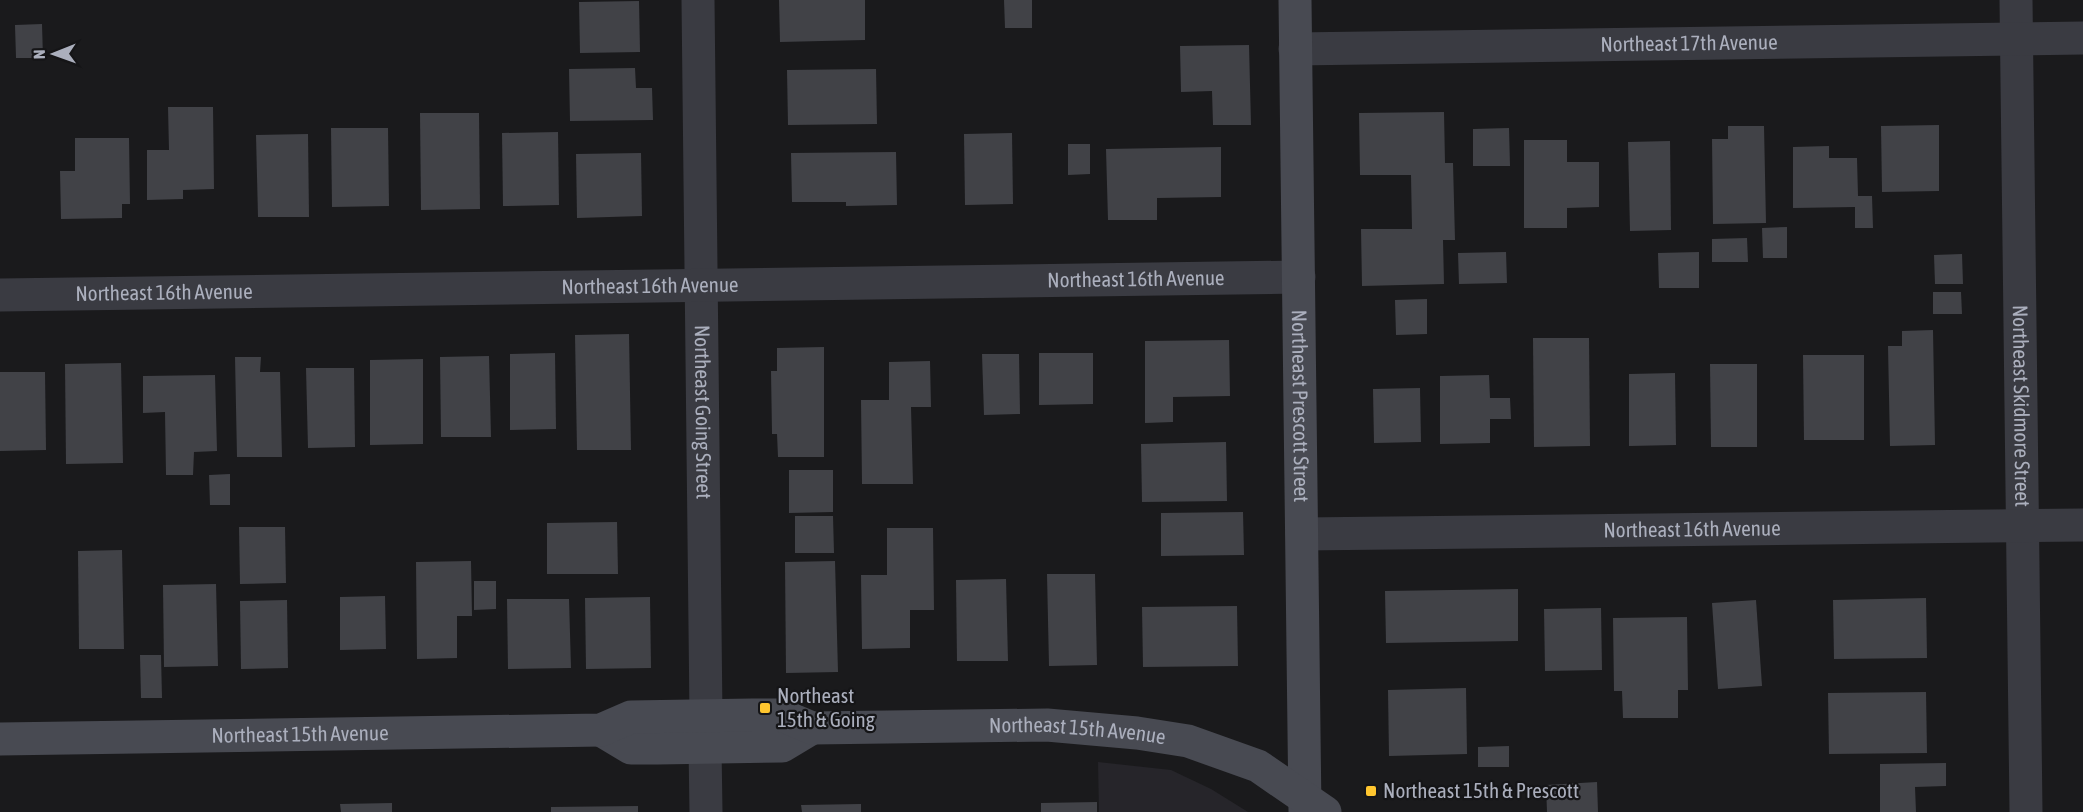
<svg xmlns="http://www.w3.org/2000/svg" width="2083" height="812" viewBox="0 0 2083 812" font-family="'Asap Condensed',sans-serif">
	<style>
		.built { fill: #26252a }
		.building { fill: #414247 }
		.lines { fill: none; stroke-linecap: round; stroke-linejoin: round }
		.street { stroke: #3a3b42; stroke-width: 33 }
		.secondary { stroke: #484a52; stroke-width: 33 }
		.poi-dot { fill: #ffc62f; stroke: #151517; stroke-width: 2 }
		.labels { text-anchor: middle; stroke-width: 4.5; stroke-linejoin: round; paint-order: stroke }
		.street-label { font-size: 21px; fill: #abafbd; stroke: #151517 }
		.poi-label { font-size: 21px; fill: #abafbd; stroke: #151517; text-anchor: start }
	</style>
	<rect width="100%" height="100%" fill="#1a1a1c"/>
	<path class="built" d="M1098,762L1171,770L1211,789L1248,812H1099Z"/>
	<g class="building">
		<path d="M779,0H865V40L780,42Z"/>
		<path d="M1004,0H1032V28H1005Z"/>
		<path d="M639,1L640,52L580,53L579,2Z"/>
		<path d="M42,24L43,58H16L15,25Z"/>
		<path d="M1249,45L1251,125H1213L1212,91L1181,92L1180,46Z"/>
		<path d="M635,68L636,88H652L653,120L570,121L569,69Z"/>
		<path d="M876,69L877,124L788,125L787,70Z"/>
		<path d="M168,107H213L214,189L183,190V199L147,200V150H169Z"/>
		<path d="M1444,112L1445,163H1453L1455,240H1443L1444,284L1362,286L1361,229H1412L1411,175H1360L1359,113Z"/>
		<path d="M420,113H479L480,209L421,210Z"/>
		<path d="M1939,125V191L1882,192L1881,126Z"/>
		<path d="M1728,126H1764L1766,223L1713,224L1712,139H1728Z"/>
		<path d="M331,128H388L389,206L332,207Z"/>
		<path d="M1509,128L1510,166H1473V129Z"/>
		<path d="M558,132L559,205L503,206L502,133Z"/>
		<path d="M1012,133L1013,204L965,205L964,134Z"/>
		<path d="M308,134L309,217H258L256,135Z"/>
		<path d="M75,138H129L130,204H122V218L61,219L60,171H75Z"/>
		<path d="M1524,140H1567V162H1599V207L1567,208V228H1524Z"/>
		<path d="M1670,141L1671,230L1630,231L1628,142Z"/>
		<path d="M1068,144H1090V174L1068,175Z"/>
		<path d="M1829,146V158H1857L1858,196H1872L1873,228H1855V207L1793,208V147Z"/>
		<path d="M1221,147V197L1157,198V220H1108L1106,149Z"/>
		<path d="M896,152L897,205L846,206V202H792L791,153Z"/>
		<path d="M641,153L642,216L577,218L576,154Z"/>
		<path d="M1787,227V258H1763L1762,228Z"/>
		<path d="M1747,238L1748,262H1712V239Z"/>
		<path d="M1506,252L1507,283L1459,284L1458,253Z"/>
		<path d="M1699,252V288H1659L1658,253Z"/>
		<path d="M1962,254L1963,284H1935L1934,255Z"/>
		<path d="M1933,292H1961L1962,314H1933Z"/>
		<path d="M1427,299V334L1396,335L1395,300Z"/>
		<path d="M1933,330L1935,445L1890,446L1888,346H1902V331Z"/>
		<path d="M629,334L631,450H577L575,335Z"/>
		<path d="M1533,338H1589L1590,446L1534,447Z"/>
		<path d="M1229,340L1230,396L1173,397V422L1145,423V341Z"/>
		<path d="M824,347V457H778L777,434H772L771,371H777V348Z"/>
		<path d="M555,353L556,429L510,430V354Z"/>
		<path d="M1039,353H1093V404L1039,405Z"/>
		<path d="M982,354H1019L1020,414L984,415Z"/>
		<path d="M1803,355H1864V440H1804Z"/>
		<path d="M489,356L491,437H441L440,357Z"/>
		<path d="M235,357H261L260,372H280L282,457H237Z"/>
		<path d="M423,359V444L370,445V360Z"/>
		<path d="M930,361L931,407H911L913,484H862L861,400H889V362Z"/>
		<path d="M121,363L123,463L66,464L65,364Z"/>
		<path d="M1710,364H1757V447H1711Z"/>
		<path d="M306,368H354L355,447L308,448Z"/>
		<path d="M0,372H45L46,450L0,451Z"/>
		<path d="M1675,373L1676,445L1629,446V374Z"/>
		<path d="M215,375L217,451L194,452L193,475H166L165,412L143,413V376Z"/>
		<path d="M1489,375L1490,398H1510L1511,419H1490V443L1440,444V376Z"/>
		<path d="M1420,388L1421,442L1374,443L1373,389Z"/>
		<path d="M1226,442L1227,501L1142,502L1141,444Z"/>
		<path d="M789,470H833V512L789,513Z"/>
		<path d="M230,474V505H210L209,475Z"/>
		<path d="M1243,512L1244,555L1161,556V513Z"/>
		<path d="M795,516H833L834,553H795Z"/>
		<path d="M617,522L618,574H547V523Z"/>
		<path d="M239,527H285L286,583L240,584Z"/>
		<path d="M887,528H933L934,610H910V648L862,649L861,575H887Z"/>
		<path d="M122,550L124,649H79L78,551Z"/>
		<path d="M471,561L472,616H457V658L417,659L416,562Z"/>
		<path d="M835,561L838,672L786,673L785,562Z"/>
		<path d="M1047,574H1095L1097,665L1049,666Z"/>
		<path d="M1006,579L1008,661H957L956,580Z"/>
		<path d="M474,581H496V609L474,610Z"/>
		<path d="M216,584L218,666L164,667L163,585Z"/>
		<path d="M1518,589V641L1386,643L1385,591Z"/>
		<path d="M385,596L386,649L340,650V597Z"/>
		<path d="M650,597L651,668L586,669L585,598Z"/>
		<path d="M1926,598L1927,658L1834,659L1833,600Z"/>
		<path d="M507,599H569L571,668L508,669Z"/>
		<path d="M287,600L288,668L241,669L240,601Z"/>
		<path d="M1756,600L1762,686L1718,689L1712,603Z"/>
		<path d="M1237,606L1238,666L1143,667L1142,607Z"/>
		<path d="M1601,608L1602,670L1545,671L1544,609Z"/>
		<path d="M1687,617L1688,690H1678V718H1623L1622,691H1614L1613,618Z"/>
		<path d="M140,655H161L162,698H141Z"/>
		<path d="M1466,688L1467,754L1389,756L1388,690Z"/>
		<path d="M1926,692L1927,753L1829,754L1828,693Z"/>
		<path d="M1509,746V767H1478V747Z"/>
		<path d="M1946,763V786L1915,787L1916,812H1880V764Z"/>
		<path d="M1597,782L1598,812H1547L1546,785Z"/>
		<path d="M1097,802V812H1041V803Z"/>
		<path d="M392,803V812H341L340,804Z"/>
		<path d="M861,804V812H802L801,805Z"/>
		<path d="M638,806V812H551V807Z"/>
	</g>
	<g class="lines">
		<g class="street">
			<path id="s1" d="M698,0L706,716"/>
			<path id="s2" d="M2016,0L2026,812"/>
			<path id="s3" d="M1295,49L2083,38"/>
			<path id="s4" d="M0,295L1299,277"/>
			<path id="s5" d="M1302,534L2083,525"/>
			<path d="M705,747L706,812"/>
		</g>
		<g class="secondary">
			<path id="s6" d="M1295,0L1305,812"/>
			<path d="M601,730L631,748H658L782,746L812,728"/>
			<path id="s7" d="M0,739L601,730L631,717L752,715H781L812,728L1047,725L1137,733L1188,741L1258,766L1325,812"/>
		</g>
	</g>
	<g class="poi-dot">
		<rect x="759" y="702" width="12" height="12" rx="3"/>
		<rect x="1365" y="785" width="12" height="12" rx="3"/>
	</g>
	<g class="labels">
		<g class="street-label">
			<text dy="7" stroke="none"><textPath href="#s3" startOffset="394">Northeast 17th Avenue</textPath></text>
			<text dy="7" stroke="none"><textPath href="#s4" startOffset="1136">Northeast 16th Avenue</textPath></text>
			<text dy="7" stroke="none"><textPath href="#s4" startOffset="650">Northeast 16th Avenue</textPath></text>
			<text dy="7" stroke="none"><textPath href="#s4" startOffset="164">Northeast 16th Avenue</textPath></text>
			<text dy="7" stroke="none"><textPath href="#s6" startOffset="406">Northeast Prescott Street</textPath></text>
			<text dy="7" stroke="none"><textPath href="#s2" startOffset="406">Northeast Skidmore Street</textPath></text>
			<text dy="7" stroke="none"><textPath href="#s1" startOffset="412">Northeast Going Street</textPath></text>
			<text dy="7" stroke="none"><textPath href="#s5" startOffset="390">Northeast 16th Avenue</textPath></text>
			<text dy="7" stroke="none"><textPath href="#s7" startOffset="1083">Northeast 15th Avenue</textPath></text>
			<text dy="7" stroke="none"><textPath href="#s7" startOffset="300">Northeast 15th Avenue</textPath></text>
		</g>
		<g class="poi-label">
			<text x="777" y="703">Northeast<tspan x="777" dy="24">15th &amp; Going</tspan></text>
			<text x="1383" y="798">Northeast 15th &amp; Prescott</text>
		</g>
	</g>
	<g transform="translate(54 54) rotate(269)" stroke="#151517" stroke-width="4.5" paint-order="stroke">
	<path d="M0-4.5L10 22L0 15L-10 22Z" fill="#abafbd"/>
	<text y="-9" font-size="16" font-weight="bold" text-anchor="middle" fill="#abafbd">N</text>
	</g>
</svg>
